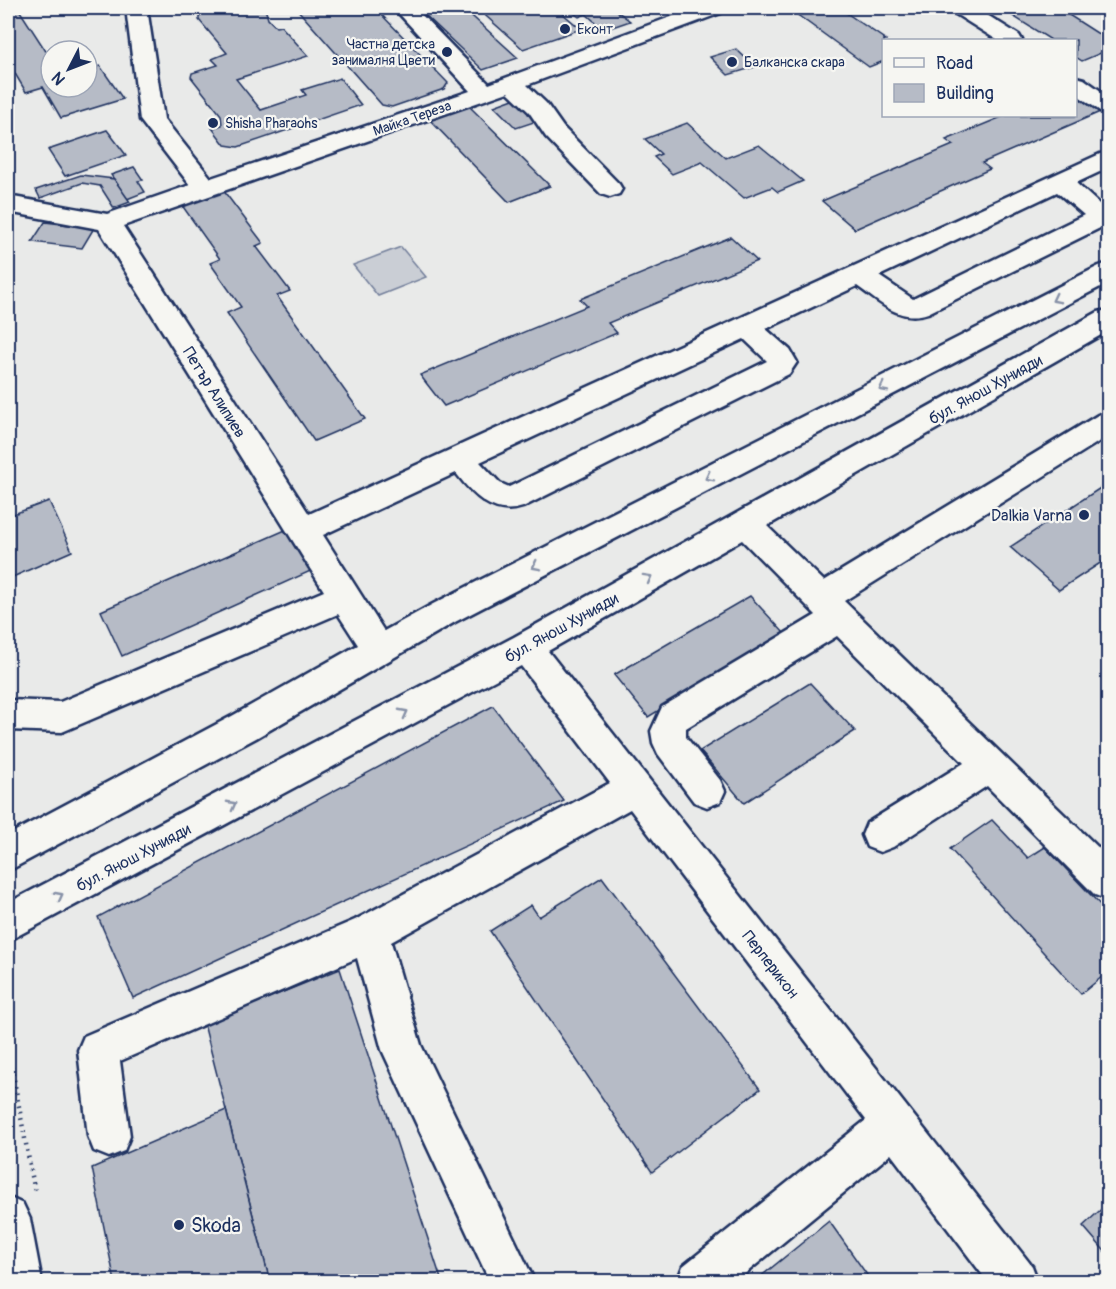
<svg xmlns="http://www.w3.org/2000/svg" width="1116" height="1289" viewBox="0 0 1116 1289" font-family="Pangolin,sans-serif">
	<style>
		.green { fill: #caced5; stroke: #727e9a; stroke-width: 1.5 }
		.building { fill: #b6bbc6; stroke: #1b2f5e; stroke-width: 1.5 }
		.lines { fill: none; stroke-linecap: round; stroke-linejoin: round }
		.minor-casing { stroke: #1b2f5e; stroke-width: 5 }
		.path { stroke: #1b2f5e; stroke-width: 4.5; stroke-dasharray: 1.5 5; stroke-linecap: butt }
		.minor { fill: #f6f6f2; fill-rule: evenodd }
		.oneway { stroke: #8892a8 }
		.poi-dot { fill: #1b2f5e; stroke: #f6f6f2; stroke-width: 2 }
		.labels { text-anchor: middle; stroke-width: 4.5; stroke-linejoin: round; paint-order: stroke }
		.far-poi-label { font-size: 14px; fill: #1b2f5e; stroke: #f6f6f2; text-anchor: start }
		.far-street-label { font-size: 14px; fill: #1b2f5e; stroke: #f6f6f2 }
		.street-label { font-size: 16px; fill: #1b2f5e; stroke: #f6f6f2 }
		.poi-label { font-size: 16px; fill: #1b2f5e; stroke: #f6f6f2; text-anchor: end }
		.near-poi-label { font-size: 20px; fill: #1b2f5e; stroke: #f6f6f2; text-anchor: start }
	</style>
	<rect width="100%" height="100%" fill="#e9eae9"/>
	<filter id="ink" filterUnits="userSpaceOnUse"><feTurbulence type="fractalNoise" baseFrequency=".0167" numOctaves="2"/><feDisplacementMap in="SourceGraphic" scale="12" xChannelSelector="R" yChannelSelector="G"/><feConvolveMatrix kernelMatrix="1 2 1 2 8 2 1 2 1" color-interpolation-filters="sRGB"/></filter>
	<g filter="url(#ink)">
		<path class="green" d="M401,247L426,277L378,296L353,265Z"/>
		<g class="building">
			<path d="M8,8H18L51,59V87H87V70L100,66L123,99L61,118L43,87L26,92L8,62Z"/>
			<path d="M203,8H265L268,19L276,27L281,26L308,56L236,79L261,110L306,95L302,90L340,78L361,105L238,147L225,145L212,128L222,125L221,115L191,77L192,73L218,65L212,59L227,53L199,20V16L207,11Z"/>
			<path d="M296,8H375L448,83L444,89L392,107L382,105Z"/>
			<path d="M418,8H463L518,58L483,70Z"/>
			<path d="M483,8H556L581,29L523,49L478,9Z"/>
			<path d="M567,8H613L630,21L604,30L586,14L579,17Z"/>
			<path d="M788,8H839L886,40H884V61L869,67Z"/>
			<path d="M1000,8H1058L1108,40V50L1082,61L1076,57V40H1051Z"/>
			<path d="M736,49L755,67L728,75L710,57Z"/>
			<path d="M1076,96L1100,112L982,163L990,169L855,229L822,201L953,145L946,140L1004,116H1076Z"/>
			<path d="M516,98L537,121L516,128L494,106Z"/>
			<path d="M469,106L550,186L509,202L430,120Z"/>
			<path d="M687,123L726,158L759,145L803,181L778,192L772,187L744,198L702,162L672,174L654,157L661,154L645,139Z"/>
			<path d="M107,130L126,155L65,176L48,150Z"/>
			<path d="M134,167L143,180L138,181L145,192L127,199L111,175Z"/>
			<path d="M81,175L114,179L130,202L114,208L100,186L82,183L40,198L36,190Z"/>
			<path d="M223,190L263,243L256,246L290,291L277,296L365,419L314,441L227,313L241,307L210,263L220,259L181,204Z"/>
			<path d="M45,222L94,228L82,248L32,242Z"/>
			<path d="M731,237L757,261L608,323L617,333L444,406L420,375L587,306L580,299Z"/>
			<path d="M1108,483V558L1059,590L1010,547Z"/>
			<path d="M49,501L72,551L8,579V516Z"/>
			<path d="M290,528L315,569L122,656L101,611Z"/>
			<path d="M750,596L785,634L648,717L614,675Z"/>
			<path d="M810,683L855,731L744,803L700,751Z"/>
			<path d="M493,706L564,801L133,998L98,917Z"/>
			<path d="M992,820L1028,858L1045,847L1108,913V972L1081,994L950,849Z"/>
			<path d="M602,877L760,1089L652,1172L490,931L531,905L539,917Z"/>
			<path d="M340,969L442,1282H270L204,1024Z"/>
			<path d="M226,1110L270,1282H115L92,1168Z"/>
			<path d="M1108,1203V1255L1083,1226Z"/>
			<path d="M829,1221L872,1282H754Z"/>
		</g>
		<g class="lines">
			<g class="minor-casing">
				<g id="minor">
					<path d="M126,8H147L164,119L211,178L470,91L394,8H415L489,84L695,8H724L721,13L527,85L546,103L563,127L619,184L622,189L619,194L610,197L601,194L546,137L529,112L508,92L123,226L309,514L1100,154L1108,152V168L1076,183L1108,212V219L1102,227L928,313C899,323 880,302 857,286L766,329L790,350L797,362L789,374L523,507C493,517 473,495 456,473L323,535L384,631L433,604L1099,266L1108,263V283L455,622L256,738L8,871V835L232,716L358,645L338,614L62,732L8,730V700L60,702L324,591L99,229L8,212V196L107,214L190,185L140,120ZM1057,192L1084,215L913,299L879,276ZM744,339L767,361L509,487L500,483L480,462Z"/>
					<path d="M951,8H976L1019,35L1022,40H997L954,13Z"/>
					<path d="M1076,77L1084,79L1108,96V113L1100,111L1076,94Z"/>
					<path d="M1108,310V331L767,526L824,581L1098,415L1108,412V436L844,601L1108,857V900L1095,895L987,786L893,847L880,852L867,847L862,835L867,823L964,763L837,636L686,728V737L720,780L725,791L720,802L707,807L694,802L658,754L653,743L651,731L662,707L816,615L742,540L548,651L1032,1266L1038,1282H988L891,1154L735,1282H677L683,1266L866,1120L630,809L391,942L421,1045L535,1282H490L382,1050L357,958L120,1061L130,1136L124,1151L109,1157L94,1151L88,1136L78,1050L84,1036L355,920L610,783L521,666L8,941V903L514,637L1098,312Z"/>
					<path d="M8,1197L23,1204L30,1219L42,1282H8Z"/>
				</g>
			</g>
			<path class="path" d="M8,1048L35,1192"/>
			<use href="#minor" class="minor"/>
		</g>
		<defs><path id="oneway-chevron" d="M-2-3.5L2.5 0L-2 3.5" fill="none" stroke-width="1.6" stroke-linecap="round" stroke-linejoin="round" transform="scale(1.5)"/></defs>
		<g class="oneway">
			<use href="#oneway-chevron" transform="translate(1056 299) rotate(153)"/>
			<use href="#oneway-chevron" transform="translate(883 388) rotate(153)"/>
			<use href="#oneway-chevron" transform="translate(709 477) rotate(153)"/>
			<use href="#oneway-chevron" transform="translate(536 566) rotate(153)"/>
			<use href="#oneway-chevron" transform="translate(648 578) rotate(-29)"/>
			<use href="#oneway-chevron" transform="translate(404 713) rotate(-28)"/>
			<use href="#oneway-chevron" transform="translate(232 805) rotate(-28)"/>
			<use href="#oneway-chevron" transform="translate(59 896) rotate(-28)"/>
		</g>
	</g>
	<g class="poi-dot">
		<circle cx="565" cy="29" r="6"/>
		<circle cx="447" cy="52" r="6"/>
		<circle cx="732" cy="62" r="6"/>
		<circle cx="213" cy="123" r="6"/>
		<circle cx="1084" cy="515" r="6"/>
		<circle cx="179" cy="1225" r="6"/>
	</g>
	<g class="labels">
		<g class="far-poi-label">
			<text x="577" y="34">Еконт</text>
			<text x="435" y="49" text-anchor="end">Частна детска<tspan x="435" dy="16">занималня Цвети</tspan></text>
			<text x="744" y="67">Балканска скара</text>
			<text x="225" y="128">Shisha Pharaohs</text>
		</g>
		<g class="far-street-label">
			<text transform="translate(412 118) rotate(-19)" y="5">Майка Тереза</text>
		</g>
		<g class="street-label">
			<text transform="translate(985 389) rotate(-29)" y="6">бул. Янош Хунияди</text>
			<text transform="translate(215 392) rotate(58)" y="6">Петър Алипиев</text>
			<text transform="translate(561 627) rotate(-29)" y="6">бул. Янош Хунияди</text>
			<text transform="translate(133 857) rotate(-28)" y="6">бул. Янош Хунияди</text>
			<text transform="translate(771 964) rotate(52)" y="6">Перперикон</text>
		</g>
		<g class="poi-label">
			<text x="1072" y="521">Dalkia Varna</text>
		</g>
		<g class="near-poi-label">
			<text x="191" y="1232">Skoda</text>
		</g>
	</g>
	<rect width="1116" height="1289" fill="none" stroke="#f6f6f2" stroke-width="30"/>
	<rect x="15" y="15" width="1086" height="1259" fill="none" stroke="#1b2f5e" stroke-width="2" filter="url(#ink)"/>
	<rect x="882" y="39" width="195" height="78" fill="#f6f6f2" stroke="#9ea6b7" stroke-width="1.5"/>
	<rect x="894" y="58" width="30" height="9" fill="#f6f6f2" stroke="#9ea6b7" stroke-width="1.5"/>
	<text x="936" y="69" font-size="18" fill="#1b2f5e">Road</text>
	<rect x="894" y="84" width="30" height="18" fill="#b6bbc6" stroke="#9ea6b7" stroke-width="1.5"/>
	<text x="936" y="99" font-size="18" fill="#1b2f5e">Building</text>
	<g transform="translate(69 69) rotate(228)"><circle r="28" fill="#f6f6f2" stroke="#9ea6b7" stroke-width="1.5"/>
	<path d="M0-4.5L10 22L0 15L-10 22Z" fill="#1b2f5e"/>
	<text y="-9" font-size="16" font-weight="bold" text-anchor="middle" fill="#1b2f5e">N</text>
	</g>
</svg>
